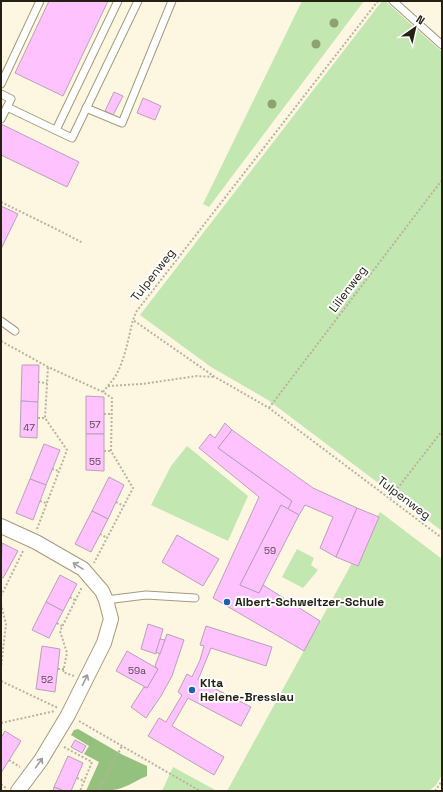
<svg xmlns="http://www.w3.org/2000/svg" width="443" height="792" viewBox="0 0 443 792" font-family="'Space Grotesk',sans-serif">
	<style>
		.green { fill: #c3e7b1 }
		.forest { fill: #94c17e }
		.building { fill: #fec2ff; stroke: #bba0bb }
		.lines { fill: none; stroke-linecap: round; stroke-linejoin: round }
		.service-casing { stroke: #a59a79; stroke-width: 9 }
		.minor-casing { stroke: #a59a79; stroke-width: 16 }
		.path { stroke: #b8b2a0; stroke-width: 2; stroke-dasharray: 2 2; stroke-linecap: butt }
		.service { stroke: #fff; stroke-width: 7 }
		.minor { stroke: #fff; stroke-width: 14 }
		.tree { fill: #8da172 }
		.oneway { stroke: #9c9b95 }
		.poi-dot { fill: #1e60b1; stroke: #fff; stroke-width: 1.5 }
		.labels { text-anchor: middle; stroke-width: 4; stroke-linejoin: round; paint-order: stroke }
		.number-label { font-size: 10px; fill: #5a484e }
		.street-label { font-size: 12px; fill: #242013; stroke: #fff }
		.poi-label { font-size: 12px; font-weight: bold; fill: #242013; stroke: #fff; text-anchor: start }
	</style>
	<rect width="100%" height="100%" fill="#fdf6e1"/>
	<g class="green">
		<path d="M302,1H364L209,207L203,204Z"/>
		<path d="M382,1H385L442,52V531L268,400L211,367L140,315Z"/>
		<path d="M187,446L248,496L228,541L151,505L171,466Z"/>
		<path d="M380,512L442,559V775L436,785L429,791H227Z"/>
		<path d="M297,549L314,558L311,565L318,570L303,588L282,577Z"/>
		<path d="M173,767L217,791H162Z"/>
	</g>
	<path class="forest" d="M78,729L123,755L147,766V776C139,779 132,784 124,787C112,792 99,791 86,791L99,762L84,754L89,746L71,735L74,730Z"/>
	<g class="building">
		<path d="M49,1H108L63,96L15,73Z"/>
		<path d="M114,92L123,96L113,115L105,111Z"/>
		<path d="M143,98L161,106L155,120L137,113Z"/>
		<path d="M1,124L79,162L67,187L1,155Z"/>
		<path d="M1,206L18,214L1,249Z"/>
		<path d="M22,365H39L38,402L21,401Z"/>
		<path d="M86,396L104,397V434H86Z"/>
		<path d="M21,401L38,402L37,438L20,437Z"/>
		<path d="M225,423L232,430L218,448L292,501L288,509L281,505L240,585L259,593L263,585L320,621L304,651L213,598L259,497L199,448L210,434L215,438Z"/>
		<path d="M232,430L313,488L357,508L336,557L320,548L333,517L305,505L299,515L288,509L292,501L218,448Z"/>
		<path d="M86,434H104V471L86,470Z"/>
		<path d="M44,444L60,450L46,485L30,479Z"/>
		<path d="M109,477L124,485L108,519L92,511Z"/>
		<path d="M30,479L46,485L33,520L16,513Z"/>
		<path d="M281,505L299,515L263,585L259,593L240,585Z"/>
		<path d="M357,508L379,517L358,566L336,557Z"/>
		<path d="M92,511L108,519L91,552L75,544Z"/>
		<path d="M177,535L219,559L203,586L162,562Z"/>
		<path d="M2,543L18,551L3,578L1,577Z"/>
		<path d="M60,575L77,584L63,611L46,602Z"/>
		<path d="M46,602L63,611L49,638L32,630Z"/>
		<path d="M148,624L163,629L156,654L141,649Z"/>
		<path d="M206,626L272,647L266,666L211,648L198,680L251,707L241,726L188,698L172,726L224,757L214,775L148,736L159,718L166,722L182,695L178,692L187,674L192,677L200,660L204,646L200,645Z"/>
		<path d="M167,634L184,640L172,676L161,696L146,718L131,707L144,687L147,688L158,669L155,666Z"/>
		<path d="M160,639L165,640L160,654L156,652Z"/>
		<path d="M42,646L60,649L55,692L36,689Z"/>
		<path d="M127,651L158,669L147,688L116,671Z"/>
		<path d="M5,731L21,741L1,773V738Z"/>
		<path d="M75,740L86,746L82,753L71,747Z"/>
		<path d="M68,756L83,763L71,791H64L54,787Z"/>
		<path d="M54,787L64,791H53Z"/>
	</g>
	<g class="lines">
		<g class="service-casing">
			<g id="service">
				<path d="M393,1L442,45"/>
				<path d="M1,84L40,1"/>
				<path d="M1,94L11,99L7,107"/>
				<path d="M86,108L122,123L172,1"/>
				<path d="M1,119L7,107L72,138L138,1"/>
				<path d="M56,130L118,1"/>
				<path d="M1,321L15,331"/>
				<path d="M106,600L146,595L195,598"/>
			</g>
		</g>
		<g class="minor-casing">
			<path id="minor" d="M1,526L36,542L83,569L102,591L106,600L111,619L104,643L68,715L41,760L18,791"/>
		</g>
		<g class="path">
			<path d="M378,1L136,312L133,320L215,377L269,408L442,538"/>
			<path d="M1,202L60,231L83,243"/>
			<path d="M1,341L48,367L103,392L112,398L111,451L133,488L94,563"/>
			<path d="M38,382L47,383"/>
			<path d="M108,386L142,384L197,376L214,377"/>
			<path d="M103,392C107,387 111,382 115,377C125,360 128,339 133,320"/>
			<path d="M269,408L442,180"/>
			<path d="M104,414H111"/>
			<path d="M38,418H45"/>
			<path d="M104,451H111"/>
			<path d="M52,469L59,471"/>
			<path d="M390,498L442,431"/>
			<path d="M40,501L46,503"/>
			<path d="M116,502L124,506"/>
			<path d="M37,529L67,450L45,418L48,367"/>
			<path d="M100,534L107,538"/>
			<path d="M1,596L23,551"/>
			<path d="M70,597L75,600"/>
			<path d="M1,604L6,624L1,667"/>
			<path d="M57,623L62,626"/>
			<path d="M58,669H64"/>
			<path d="M74,676L63,672L67,653L60,631L82,587"/>
			<path d="M1,681L58,708"/>
			<path d="M79,721L200,791"/>
			<path d="M1,723L55,711"/>
			<path d="M64,747L92,762L80,791"/>
			<path d="M9,760L20,767"/>
			<path d="M77,778L85,781"/>
			<path d="M1,784L6,788"/>
			<path d="M98,791L122,746"/>
			<path d="M435,791L442,781"/>
		</g>
		<use href="#service" class="service"/>
		<use href="#minor" class="minor"/>
	</g>
	<g class="tree">
		<circle cx="334" cy="23" r="4.5"/>
		<circle cx="316" cy="44" r="4.5"/>
		<circle cx="272" cy="104" r="4.5"/>
	</g>
	<defs><path id="oneway-shaft" d="M-6 0H5M1.5-3L5.5 0L1.5 3" fill="none" stroke-width="1.6" stroke-linecap="round" stroke-linejoin="round"/></defs>
	<g class="oneway">
		<use href="#oneway-shaft" transform="translate(78 566) rotate(-148)"/>
		<use href="#oneway-shaft" transform="translate(85 680) rotate(-64)"/>
		<use href="#oneway-shaft" transform="translate(39 763) rotate(-54)"/>
	</g>
	<g class="poi-dot">
		<circle cx="227" cy="602" r="4"/>
		<circle cx="192" cy="690" r="4"/>
	</g>
	<g class="labels">
		<g class="number-label">
			<text x="95" y="428">57</text>
			<text x="29" y="431">47</text>
			<text x="95" y="465">55</text>
			<text x="270" y="554">59</text>
			<text x="137" y="674">59a</text>
			<text x="47" y="683">52</text>
		</g>
		<g class="street-label">
			<text transform="translate(153 275) rotate(-52)" y="4">Tulpenweg</text>
			<text transform="translate(348 289) rotate(-53)" y="4">Lilienweg</text>
			<text transform="translate(404 498) rotate(37)" y="4">Tulpenweg</text>
		</g>
		<g class="poi-label">
			<text x="235" y="606">Albert-Schweitzer-Schule</text>
			<text x="200" y="687">Kita<tspan x="200" dy="14">Helene-Bresslau</tspan></text>
		</g>
	</g>
	<rect width="443" height="792" fill="none" stroke="#242013" stroke-width="4"/>
	<g transform="translate(415 28) rotate(34)" stroke="#ffffff" stroke-width="3" paint-order="stroke">
	<path d="M0-3L7 15L0 10L-7 15Z" fill="#242013"/>
	<text y="-6" font-size="11" font-weight="bold" text-anchor="middle" fill="#242013">N</text>
	</g>
</svg>
